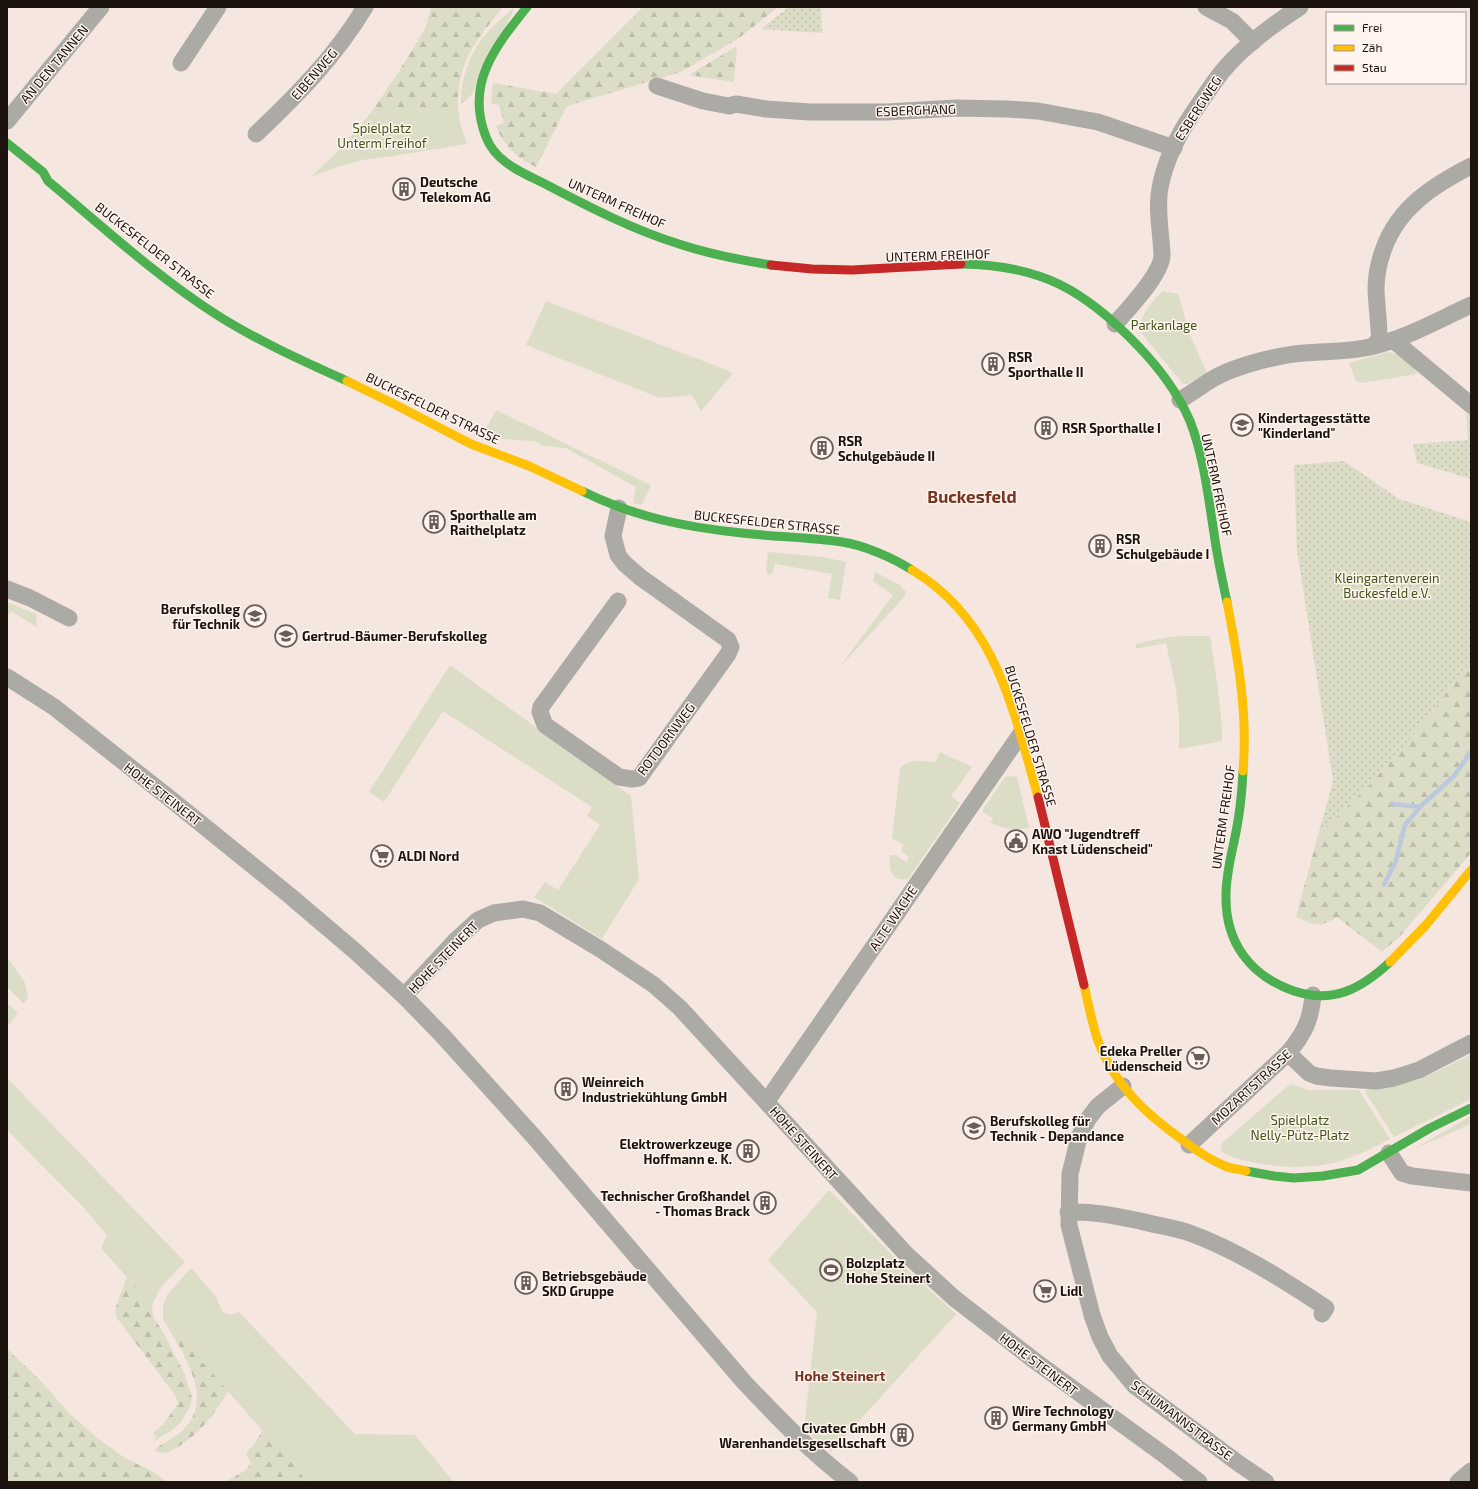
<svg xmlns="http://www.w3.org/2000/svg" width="1478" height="1489" viewBox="0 0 1478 1489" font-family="'Exo 2',sans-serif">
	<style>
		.green { fill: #dcddc7 }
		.forest { fill: url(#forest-firs) }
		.garden { fill: url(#garden-dots) }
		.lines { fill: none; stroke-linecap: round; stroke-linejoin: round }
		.stream { stroke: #bcc8de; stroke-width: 4.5 }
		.street { stroke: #abaaa5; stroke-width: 17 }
		.fast { stroke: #4caf50; stroke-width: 9 }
		.slow { stroke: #ffc107; stroke-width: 9 }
		.jam { stroke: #c62828; stroke-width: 9 }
		.labels { text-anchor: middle; stroke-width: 3; stroke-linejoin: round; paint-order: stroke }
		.street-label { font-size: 13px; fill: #1c130f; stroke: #fff4ee }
		.park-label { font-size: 13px; fill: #3e5219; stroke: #fff4ee }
		.poi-label { font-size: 13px; font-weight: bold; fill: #1c130f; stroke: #fff4ee; text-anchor: start }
		.neighbourhood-label { font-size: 14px; font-weight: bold; fill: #783421; stroke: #fff4ee }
		.district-label { font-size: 17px; font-weight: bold; fill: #783421; stroke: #fff4ee }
	</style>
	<defs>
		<pattern id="forest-firs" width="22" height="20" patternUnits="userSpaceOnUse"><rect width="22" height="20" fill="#dcddc7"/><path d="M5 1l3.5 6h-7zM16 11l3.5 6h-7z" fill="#bcbdaa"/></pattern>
		<pattern id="garden-dots" width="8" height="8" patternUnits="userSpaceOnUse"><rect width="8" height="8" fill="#dcddc7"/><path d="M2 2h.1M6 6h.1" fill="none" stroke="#bcbdaa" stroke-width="1.8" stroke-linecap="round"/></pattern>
	</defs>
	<rect width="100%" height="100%" fill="#f5e6df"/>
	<g class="green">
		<path d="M515,7L472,94L461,105C460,82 468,56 483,38C492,26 504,17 515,7Z"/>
		<path d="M458,108L460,123L467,144L393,156L362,160L328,170L311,177L336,153L370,114Z"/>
		<path d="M1162,291L1178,294L1190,335L1208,375L1187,384H1183L1142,334C1137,316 1151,304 1162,291Z"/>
		<path d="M546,301L714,365L733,373L701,411L692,395L660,398L526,345Z"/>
		<path d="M1388,352C1399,353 1413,363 1417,374L1362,383L1356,381L1349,363Z"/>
		<path d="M496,410L651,485L642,505L633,503L636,487L566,448L545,446L534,441L501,439L483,434Z"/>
		<path d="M768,552L823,557L846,562L840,600L828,598L832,574L775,564L772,574H768L766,571Z"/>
		<path d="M875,572L900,585L906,592L905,596L839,668L893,595L873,581Z"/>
		<path d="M7,602L36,614L37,627L11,611L7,617Z"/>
		<path d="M1182,636H1210C1215,671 1222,706 1222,741L1179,749V716L1176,689L1166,643L1135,649L1136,644C1151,640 1166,637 1182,636Z"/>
		<path d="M450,665L631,796L639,879L602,939L534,897L545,882L558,890L600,825L587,816L592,807L443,711L384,802L369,792Z"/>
		<path d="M940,752L972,767L951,796L960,803L908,879C890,881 889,869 890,855H895L906,862L909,857L901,851L904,845L892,838L900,769C906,757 924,762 935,762Z"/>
		<path d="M1008,776L1017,777L1029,828C1015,831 1003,829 990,822L993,819L982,811L1005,777Z"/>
		<path d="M7,957L25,983L28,997L24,1004L7,987Z"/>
		<path d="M7,1003L18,1013L7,1027Z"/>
		<path d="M1471,1054V1099L1394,1137L1364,1090C1408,1087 1433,1074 1471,1054Z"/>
		<path d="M7,1078L185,1262L161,1287L152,1305L101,1248L107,1235L85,1209L7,1130Z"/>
		<path d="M1290,1084L1309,1090H1359L1390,1139C1371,1149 1354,1158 1333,1163C1319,1166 1304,1167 1290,1167C1279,1167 1227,1160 1222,1151C1220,1148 1221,1145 1223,1142Z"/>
		<path d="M1471,1116V1124L1414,1149Z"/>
		<path d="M829,1190L899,1262L956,1314L831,1452L804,1429L817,1312L768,1260Z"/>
		<path d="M191,1268L216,1297L223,1313L232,1315L239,1312L355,1434L415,1435L452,1480L457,1482H308L163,1318V1306L167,1295Z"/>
	</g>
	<g class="forest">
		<path d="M431,7H503C476,41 457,62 458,108L370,114L398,73L426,27Z"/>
		<path d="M643,7H778L739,38L681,72L567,106L536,167C517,158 504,146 496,126L504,123L499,105L491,104L493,83L556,94Z"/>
		<path d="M737,46L734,82L689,75Z"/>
		<path d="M1471,661V853L1400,936L1382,952L1337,917C1318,929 1315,925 1296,917L1318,835L1368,786L1390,762L1424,722Z"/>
		<path d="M127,1277L152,1305L153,1316L165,1336L185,1375L192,1398L190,1407L180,1423L172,1430L153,1442L156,1437L153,1433L163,1425L178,1403L175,1395L116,1317V1307Z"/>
		<path d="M163,1318L228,1391C215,1414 200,1433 178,1447C170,1451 163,1456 154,1450C163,1442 176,1438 184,1429C216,1398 181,1350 164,1321Z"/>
		<path d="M7,1349L39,1379L70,1414L96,1437L125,1458L155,1473L167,1482H7Z"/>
		<path d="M263,1430L308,1482H225L246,1470L251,1463L246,1453L255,1443Z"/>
	</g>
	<g class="garden">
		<path d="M789,7H821L822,33L761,29Z"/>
		<path d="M1466,407L1471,410V479L1417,463L1413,444L1468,440Z"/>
		<path d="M1344,461L1399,499L1471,522V661L1424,722L1390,762L1368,786L1318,835L1333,781L1297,550L1294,465Z"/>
	</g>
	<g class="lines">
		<g class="stream">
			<path d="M1393,804L1420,807"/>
			<path d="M1384,885L1395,863L1405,825L1420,807L1454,776L1471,752"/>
		</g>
		<g class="street">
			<path d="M1206,7L1232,21L1253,42"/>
			<path d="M181,63L218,7"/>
			<path d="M657,86L703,101L729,106L736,104L766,109L810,112H887L956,108L1007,109L1038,111L1098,122L1174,148"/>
			<path d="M7,121L101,7"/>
			<path d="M256,134C297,95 336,56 365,7"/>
			<path d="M1115,324C1128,309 1163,273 1162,254C1161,232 1156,210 1160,188C1165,161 1178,135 1193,113C1202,100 1211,86 1221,73C1242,47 1272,25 1300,7"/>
			<path d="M1393,340L1471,405"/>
			<path d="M1374,346C1375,344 1378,341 1379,338C1380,335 1376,297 1376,290C1376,275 1379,261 1384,248C1399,207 1434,185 1471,166"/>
			<path d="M1180,400C1192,393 1204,384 1216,377C1239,365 1278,355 1304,353C1326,351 1348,352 1370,347C1405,339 1438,320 1471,305"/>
			<path d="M7,589L30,598L69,618"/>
			<path d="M618,601L541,707L540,712L545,725L619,777L632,779L639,778L728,654L731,647L728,640L640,577L624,563L618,555L613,536L619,508"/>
			<path d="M7,677L54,707L168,797L289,895L356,952L404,996L442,1035L535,1138L744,1382C777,1417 811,1452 850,1482"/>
			<path d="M404,996L456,940L478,920L494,913L523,909L540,913L600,949L654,985L680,1008L906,1254L954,1298L1035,1361L1167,1457L1199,1482"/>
			<path d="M1288,1053L1309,1073L1316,1076L1331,1078L1376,1081L1394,1078L1419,1070L1471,1043"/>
			<path d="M1123,1086L1098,1106L1088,1119L1079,1137L1070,1174L1069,1225L1092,1315L1100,1337L1110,1356L1135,1386L1238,1463L1266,1482"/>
			<path d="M767,1101L1020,735"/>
			<path d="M1189,1145L1288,1053C1304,1034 1311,1020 1313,995"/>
			<path d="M1389,1153L1402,1173L1412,1176L1471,1183"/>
			<path d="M1068,1212C1093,1211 1116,1216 1140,1221C1155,1225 1172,1227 1187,1232C1235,1249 1284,1280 1326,1308L1322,1314"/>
			<path d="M1458,1482L1471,1471"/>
		</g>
		<g class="fast">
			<path d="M527,7C495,47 465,84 486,137C496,164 526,174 549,186C591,208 634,230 679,244C709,254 740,260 771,265"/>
			<path d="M7,143L43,172L48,181C103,227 156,276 217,315C258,341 303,361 347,381"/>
			<path d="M961,264C1041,265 1085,290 1139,347C1160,369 1178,393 1190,421C1204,457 1208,496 1214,533C1217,556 1222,579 1227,602"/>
			<path d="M582,491C635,517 684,527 742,533C775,537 809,537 842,542C864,545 893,558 912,570"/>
			<path d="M1243,771C1242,792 1240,812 1236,832C1232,853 1226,873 1226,895C1225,942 1250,976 1294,991C1333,1004 1361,989 1390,962"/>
			<path d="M1246,1171L1274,1176L1294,1178L1323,1176L1358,1170L1430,1128L1471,1108"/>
		</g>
		<g class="slow">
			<path d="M347,381L394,404L471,444L529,466L582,491"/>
			<path d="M912,570C996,620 1013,709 1038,797"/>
			<path d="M1227,602C1238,658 1248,714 1243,771"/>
			<path d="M1390,962L1426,925L1471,870"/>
			<path d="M1084,985C1088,1003 1092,1023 1098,1041C1114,1085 1147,1115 1184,1141C1197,1151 1210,1160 1225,1166C1232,1169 1239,1169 1246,1171"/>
		</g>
		<g class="jam">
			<path d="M771,265L812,269L852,270L961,264"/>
			<path d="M1038,797L1084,985"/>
		</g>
	</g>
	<defs>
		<g id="building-ring" transform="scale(1.15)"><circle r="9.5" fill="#fff4ee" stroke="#685d58" stroke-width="1.5"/><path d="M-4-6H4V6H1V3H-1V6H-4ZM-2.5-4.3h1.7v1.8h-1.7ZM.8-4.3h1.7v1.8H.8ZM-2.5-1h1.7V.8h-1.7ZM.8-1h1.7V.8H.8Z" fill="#685d58"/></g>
		<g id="school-ring" transform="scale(1.15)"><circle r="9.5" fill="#fff4ee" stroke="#685d58" stroke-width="1.5"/><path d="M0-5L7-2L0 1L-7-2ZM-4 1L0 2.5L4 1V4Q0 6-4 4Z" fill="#685d58"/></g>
		<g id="civic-ring" transform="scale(1.15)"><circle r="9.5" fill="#fff4ee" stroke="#685d58" stroke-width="1.5"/><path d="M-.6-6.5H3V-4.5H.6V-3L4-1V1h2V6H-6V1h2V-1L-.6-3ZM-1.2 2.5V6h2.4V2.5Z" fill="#685d58"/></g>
		<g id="supermarket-ring" transform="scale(1.15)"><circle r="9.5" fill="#fff4ee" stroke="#685d58" stroke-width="1.5"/><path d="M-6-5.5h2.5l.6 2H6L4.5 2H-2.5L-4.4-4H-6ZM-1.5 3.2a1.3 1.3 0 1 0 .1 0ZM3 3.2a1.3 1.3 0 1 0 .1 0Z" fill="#685d58"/></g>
		<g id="stadium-ring" transform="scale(1.15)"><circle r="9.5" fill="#fff4ee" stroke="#685d58" stroke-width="1.5"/><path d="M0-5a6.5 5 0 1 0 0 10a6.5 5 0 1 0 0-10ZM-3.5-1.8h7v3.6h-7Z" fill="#685d58"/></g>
	</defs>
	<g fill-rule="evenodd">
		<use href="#building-ring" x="404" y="189"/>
		<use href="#building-ring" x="993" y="364"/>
		<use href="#school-ring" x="1242" y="425"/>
		<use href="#building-ring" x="1046" y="428"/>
		<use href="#building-ring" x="822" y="448"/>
		<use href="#building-ring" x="434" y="522"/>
		<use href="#building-ring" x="1100" y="546"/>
		<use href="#school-ring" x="255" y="616"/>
		<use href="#school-ring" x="286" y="636"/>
		<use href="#civic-ring" x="1016" y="841"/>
		<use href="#supermarket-ring" x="382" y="856"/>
		<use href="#supermarket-ring" x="1198" y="1058"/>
		<use href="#building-ring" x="566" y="1089"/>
		<use href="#school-ring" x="974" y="1128"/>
		<use href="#building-ring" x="748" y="1151"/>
		<use href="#building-ring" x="765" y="1203"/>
		<use href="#stadium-ring" x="831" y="1270"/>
		<use href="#building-ring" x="526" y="1283"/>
		<use href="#supermarket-ring" x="1045" y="1291"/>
		<use href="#building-ring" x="996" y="1418"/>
		<use href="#building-ring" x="902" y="1435"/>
	</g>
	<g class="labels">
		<g class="street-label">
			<text transform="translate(54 64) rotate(-50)" y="5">AN DEN TANNEN</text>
			<text transform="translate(314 74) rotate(-49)" y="5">EIBENWEG</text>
			<text transform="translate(1198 108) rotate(-57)" y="5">ESBERGWEG</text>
			<text transform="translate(916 110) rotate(-2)" y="5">ESBERGHANG</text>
			<text transform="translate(617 203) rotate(24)" y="5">UNTERM FREIHOF</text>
			<text transform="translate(155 250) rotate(38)" y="5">BUCKESFELDER STRASSE</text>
			<text transform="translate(938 255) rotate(-2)" y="5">UNTERM FREIHOF</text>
			<text transform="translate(433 408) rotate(26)" y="5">BUCKESFELDER STRASSE</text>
			<text transform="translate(1217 485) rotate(78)" y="5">UNTERM FREIHOF</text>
			<text transform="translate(767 522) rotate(6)" y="5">BUCKESFELDER STRASSE</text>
			<text transform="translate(1031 736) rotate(73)" y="5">BUCKESFELDER STRASSE</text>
			<text transform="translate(666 739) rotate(-53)" y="5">ROTDORNWEG</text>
			<text transform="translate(163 794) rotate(38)" y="5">HOHE STEINERT</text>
			<text transform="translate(1223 817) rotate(-82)" y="5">UNTERM FREIHOF</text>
			<text transform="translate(893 918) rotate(-56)" y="5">ALTE WACHE</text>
			<text transform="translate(443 957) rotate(-46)" y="5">HOHE STEINERT</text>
			<text transform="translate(1251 1087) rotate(-43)" y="5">MOZARTSTRASSE</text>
			<text transform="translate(804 1143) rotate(48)" y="5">HOHE STEINERT</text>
			<text transform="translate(1039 1364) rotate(37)" y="5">HOHE STEINERT</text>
			<text transform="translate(1182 1420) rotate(37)" y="5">SCHUMANNSTRASSE</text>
		</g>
		<g class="park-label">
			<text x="382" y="133">Spielplatz<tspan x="382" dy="15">Unterm Freihof</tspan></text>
			<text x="1164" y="330">Parkanlage</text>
			<text x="1387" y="583">Kleingartenverein<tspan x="1387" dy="15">Buckesfeld e.V.</tspan></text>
			<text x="1300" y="1125">Spielplatz<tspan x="1300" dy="15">Nelly-Pütz-Platz</tspan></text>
		</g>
		<g class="poi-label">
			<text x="420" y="187">Deutsche<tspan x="420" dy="15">Telekom AG</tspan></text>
			<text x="1008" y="362">RSR<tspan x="1008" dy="15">Sporthalle II</tspan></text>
			<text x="1258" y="423">Kindertagesstätte<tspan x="1258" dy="15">"Kinderland"</tspan></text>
			<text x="1062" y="433">RSR Sporthalle I</text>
			<text x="838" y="446">RSR<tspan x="838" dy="15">Schulgebäude II</tspan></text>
			<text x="450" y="520">Sporthalle am<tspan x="450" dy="15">Raithelplatz</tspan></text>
			<text x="1116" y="544">RSR<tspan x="1116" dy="15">Schulgebäude I</tspan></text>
			<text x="240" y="614" text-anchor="end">Berufskolleg<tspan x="240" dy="15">für Technik</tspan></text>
			<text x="302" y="641">Gertrud-Bäumer-Berufskolleg</text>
			<text x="1032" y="839">AWO "Jugendtreff<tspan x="1032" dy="15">Knast Lüdenscheid"</tspan></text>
			<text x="398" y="861">ALDI Nord</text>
			<text x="1182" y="1056" text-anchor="end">Edeka Preller<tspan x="1182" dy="15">Lüdenscheid</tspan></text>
			<text x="582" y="1087">Weinreich<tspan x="582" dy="15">Industriekühlung GmbH</tspan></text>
			<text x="990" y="1126">Berufskolleg für<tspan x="990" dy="15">Technik - Depandance</tspan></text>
			<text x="732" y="1149" text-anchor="end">Elektrowerkzeuge<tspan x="732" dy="15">Hoffmann e. K.</tspan></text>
			<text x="750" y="1201" text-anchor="end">Technischer Großhandel<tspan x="750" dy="15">- Thomas Brack</tspan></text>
			<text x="846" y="1268">Bolzplatz<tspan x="846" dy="15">Hohe Steinert</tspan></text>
			<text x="542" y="1281">Betriebsgebäude<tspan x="542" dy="15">SKD Gruppe</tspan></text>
			<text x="1060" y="1296">Lidl</text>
			<text x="1012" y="1416">Wire Technology<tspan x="1012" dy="15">Germany GmbH</tspan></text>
			<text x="886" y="1433" text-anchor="end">Civatec GmbH<tspan x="886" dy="15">Warenhandelsgesellschaft</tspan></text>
		</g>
		<g class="neighbourhood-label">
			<text x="840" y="1381">Hohe Steinert</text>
		</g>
		<g class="district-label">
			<text x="972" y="503">Buckesfeld</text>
		</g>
	</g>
	<rect width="1478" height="1489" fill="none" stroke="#1c130f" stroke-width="16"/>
	<rect x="1326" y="12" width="140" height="72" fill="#fff4ee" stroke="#a49a95"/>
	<rect x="1334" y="25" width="20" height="6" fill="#4caf50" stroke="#a49a95"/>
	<text x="1362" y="32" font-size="12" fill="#1c130f">Frei</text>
	<rect x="1334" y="45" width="20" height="6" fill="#ffc107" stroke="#a49a95"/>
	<text x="1362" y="52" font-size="12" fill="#1c130f">Zäh</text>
	<rect x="1334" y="65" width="20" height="6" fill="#c62828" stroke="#a49a95"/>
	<text x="1362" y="72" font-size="12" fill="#1c130f">Stau</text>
</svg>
